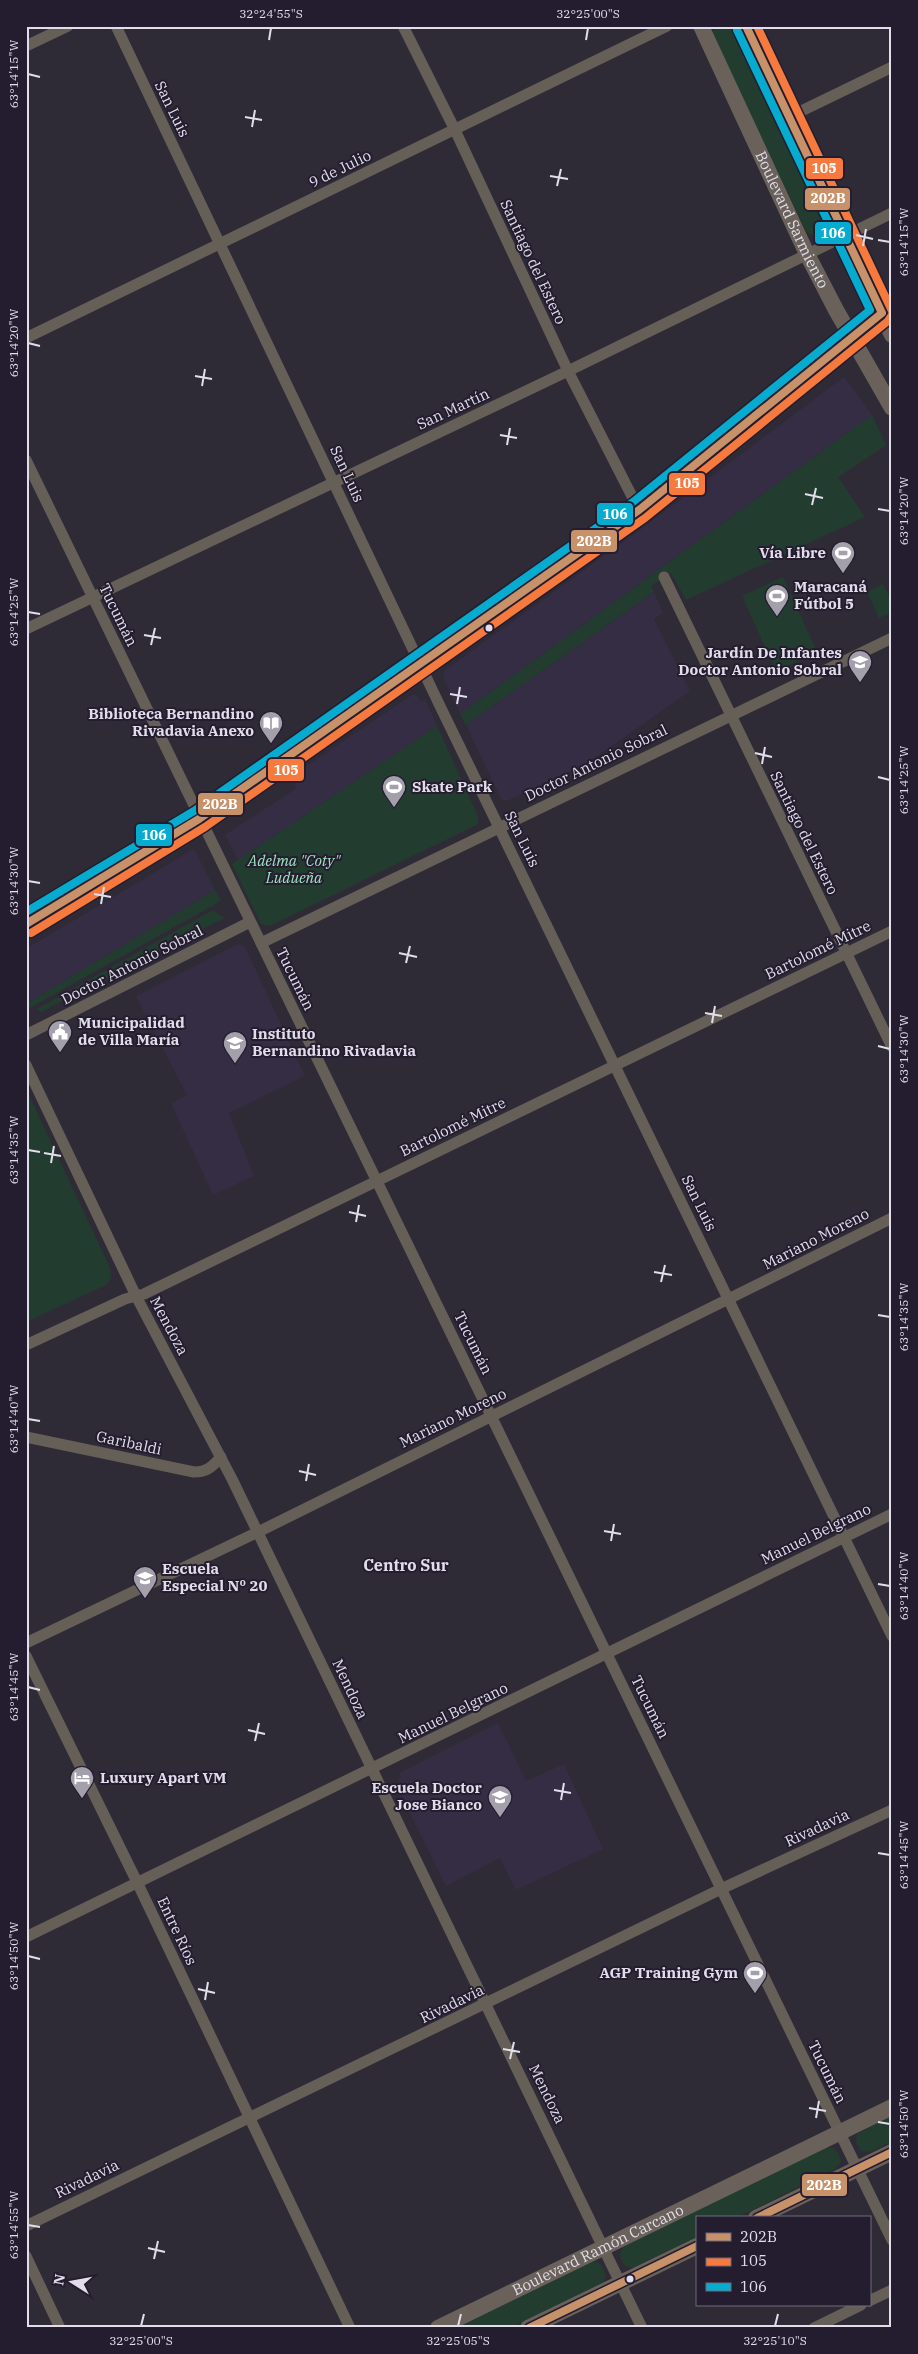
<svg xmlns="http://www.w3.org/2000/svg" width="918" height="2354" viewBox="0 0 918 2354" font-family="'IBM Plex Serif',serif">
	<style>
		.built { fill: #352d44 }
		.green { fill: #233c30 }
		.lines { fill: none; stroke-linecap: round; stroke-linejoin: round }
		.street { stroke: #665f57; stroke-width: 11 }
		.secondary { stroke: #69615a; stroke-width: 16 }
		.bus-1-casing { stroke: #241d30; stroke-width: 11 }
		.bus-2-casing { stroke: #241d30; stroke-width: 11 }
		.bus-3-casing { stroke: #241d30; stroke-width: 11 }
		.bus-1 { stroke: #c7916a; stroke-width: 8 }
		.bus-2 { stroke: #f6793e; stroke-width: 8 }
		.bus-3 { stroke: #06acd0; stroke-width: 8 }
		.ticks { fill: none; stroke: #e1ddea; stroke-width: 2 }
		.bus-dot { fill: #e1ddea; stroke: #241d30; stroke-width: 2 }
		.labels { text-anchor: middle; stroke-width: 4; stroke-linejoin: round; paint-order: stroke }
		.street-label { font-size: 15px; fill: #e1ddea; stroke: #241d30 }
		.poi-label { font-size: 15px; font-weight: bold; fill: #e1ddea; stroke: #241d30; text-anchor: start }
		.park-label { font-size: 15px; font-style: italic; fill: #9fe4bf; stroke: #241d30 }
		.neighbourhood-label { font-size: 16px; font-weight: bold; fill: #e1ddea; stroke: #241d30 }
		.line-badge { stroke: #241d30; stroke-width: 2 }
		.badge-label { font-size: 14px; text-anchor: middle; font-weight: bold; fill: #fff }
		.neatline { fill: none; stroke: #e1ddea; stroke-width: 2 }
		.ticks-label { font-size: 12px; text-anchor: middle; fill: #e1ddea }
	</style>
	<rect width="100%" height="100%" fill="#2f2b36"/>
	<g class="built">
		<path d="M844,377L872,415L460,714L444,679V671L637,532Z"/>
		<path d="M654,592L663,613L654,619L690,691L587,763L507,801L501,799L466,725Z"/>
		<path d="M416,694L421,702L425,699L437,726L238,860L225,835L297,788L290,777L412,695Z"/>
		<path d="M194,849L215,890L26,1004V949Z"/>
		<path d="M238,944L245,947L305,1076L229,1113L254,1176L213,1195L171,1103L187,1095L136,996Z"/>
		<path d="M498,1723L526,1781L564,1764L603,1849L516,1890L500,1858L446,1886L397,1787L401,1772Z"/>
	</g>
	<g class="green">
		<path d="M714,26H739L832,222L831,228L825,236L814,237L806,231L713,37Z"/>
		<path d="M872,415L886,445L838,477L865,517L686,600L671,573L651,586L654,592L466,725L460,714Z"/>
		<path d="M783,577L817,652L776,671L742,596Z"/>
		<path d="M883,584L892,602V612L879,618L867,592Z"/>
		<path d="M437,726L478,816V824L270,926L261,924L232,864Z"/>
		<path d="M215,890L221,901L26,1010V1004Z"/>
		<path d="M213,910L224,918L41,1012L37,1009Z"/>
		<path d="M26,1089L110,1268L111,1278L106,1285L26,1322Z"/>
		<path d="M892,2116V2141L870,2152L861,2151L856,2142L857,2134Z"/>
		<path d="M825,2148C834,2146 840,2152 841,2162L835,2169L736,2218H697V2237L633,2268C625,2268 621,2262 620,2254L624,2246Z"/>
		<path d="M590,2262H597L602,2266L606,2276L604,2282L511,2328H456Z"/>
	</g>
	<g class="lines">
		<g class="street">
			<path d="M116,26L439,704L892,1636"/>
			<path d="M403,26L455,130L568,371L639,510"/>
			<path d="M26,46L68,26"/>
			<path d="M789,117L892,67"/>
			<path d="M26,338L667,26"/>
			<path d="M26,460L892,2240"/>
			<path d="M664,577L892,1047"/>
			<path d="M26,629L568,371L892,213"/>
			<path d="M261,943L892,638"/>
			<path d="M26,1035L250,922"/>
			<path d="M26,1065L136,1296L232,1479L642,2328"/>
			<path d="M26,1345L125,1299L144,1294L892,931"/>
			<path d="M26,1437L194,1472C207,1472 212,1467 221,1457"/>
			<path d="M26,1643L258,1532L892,1218"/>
			<path d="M26,1656L137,1882L350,2328"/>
			<path d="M26,1937L892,1514"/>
			<path d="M26,2226L721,1889L892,1810"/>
			<path d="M26,2256L60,2328"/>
			<path d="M869,2301L892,2290"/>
			<path d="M814,2328L861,2305"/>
		</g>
		<g class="secondary">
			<path id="s1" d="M701,26L807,254L836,310L892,408"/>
			<path d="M746,26L892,335"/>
			<path d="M26,924L199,819L421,665L639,510L882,313"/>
			<path d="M756,2218L892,2152"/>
			<path id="s2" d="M438,2328L892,2107"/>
			<path d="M528,2328L697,2246"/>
		</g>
		<g class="bus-1-casing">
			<g id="bus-1">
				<path d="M26,924L199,819L639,510L882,313L746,26"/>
				<path d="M757,2218L892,2152"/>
				<path d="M529,2328L697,2246"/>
			</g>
		</g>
		<g class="bus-2-casing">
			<g id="bus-2">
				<path d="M757,26L892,311"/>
				<path d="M31,933L205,827L645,518L888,321L892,315"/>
			</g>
		</g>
		<g class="bus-3-casing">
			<path id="bus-3" d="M26,912L194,811L633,502L870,310L737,30"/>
		</g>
		<use href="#bus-1" class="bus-1"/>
		<use href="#bus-2" class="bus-2"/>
		<use href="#bus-3" class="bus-3"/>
	</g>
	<path class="ticks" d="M269,40L271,28M586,40L588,28M28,74L40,77M245,117L262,120M252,127L255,110M550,176L568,179M557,186L561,169M856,235L873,239M878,240L890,242M863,246L866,229M28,343L40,346M195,376L212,379M202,386L205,369M500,435L517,438M507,445L510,428M805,494L823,498M812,505L816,488M878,509L890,511M28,612L40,614M144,635L161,638M151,645L155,628M450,694L467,697M457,704L460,687M755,753L772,757M762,764L765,747M878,777L890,780M28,881L40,883M94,894L111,897M101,904L104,887M399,953L417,957M406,963L410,946M705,1013L722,1016M712,1023L715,1006M878,1046L890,1049M28,1150L40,1152M44,1153L61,1156M51,1163L54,1146M349,1212L366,1216M356,1222L359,1205M654,1272L672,1275M661,1282L665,1265M878,1315L890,1317M28,1419L40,1421M299,1471L316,1475M306,1481L309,1464M604,1531L621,1534M611,1541L614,1524M878,1584L890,1586M28,1687L40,1690M248,1730L265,1734M255,1741L259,1723M554,1790L571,1793M561,1800L564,1783M878,1853L890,1855M28,1956L40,1959M198,1989L215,1993M205,2000L208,1982M503,2049L520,2052M510,2059L514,2042M809,2108L826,2111M816,2118L819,2101M878,2122L890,2124M28,2225L40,2227M148,2248L165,2252M154,2259L158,2241M141,2326L144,2314M458,2326L461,2314M775,2326L778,2314"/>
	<defs>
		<g id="stadium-pin" transform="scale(1.25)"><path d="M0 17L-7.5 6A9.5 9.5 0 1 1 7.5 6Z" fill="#a39fab" stroke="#241d30"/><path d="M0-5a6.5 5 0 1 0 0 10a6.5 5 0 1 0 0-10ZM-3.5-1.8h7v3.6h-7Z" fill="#fff"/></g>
		<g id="school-pin" transform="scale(1.25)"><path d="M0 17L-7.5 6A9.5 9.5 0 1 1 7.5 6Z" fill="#a39fab" stroke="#241d30"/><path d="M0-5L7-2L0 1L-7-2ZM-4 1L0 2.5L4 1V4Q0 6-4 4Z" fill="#fff"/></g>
		<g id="library-pin" transform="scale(1.25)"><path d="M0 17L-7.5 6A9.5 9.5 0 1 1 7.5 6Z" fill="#a39fab" stroke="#241d30"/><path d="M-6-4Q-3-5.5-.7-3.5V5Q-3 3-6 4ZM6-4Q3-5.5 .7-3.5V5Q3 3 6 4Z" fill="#fff"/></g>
		<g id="civic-pin" transform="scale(1.25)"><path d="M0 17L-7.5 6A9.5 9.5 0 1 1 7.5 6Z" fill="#a39fab" stroke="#241d30"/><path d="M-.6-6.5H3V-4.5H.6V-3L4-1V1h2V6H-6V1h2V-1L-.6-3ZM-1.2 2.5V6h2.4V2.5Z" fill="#fff"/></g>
		<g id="university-pin" transform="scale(1.25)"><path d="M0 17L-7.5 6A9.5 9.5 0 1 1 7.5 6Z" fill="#a39fab" stroke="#241d30"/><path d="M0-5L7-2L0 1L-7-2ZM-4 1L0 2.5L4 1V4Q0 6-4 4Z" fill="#fff"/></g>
		<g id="hotel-pin" transform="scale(1.25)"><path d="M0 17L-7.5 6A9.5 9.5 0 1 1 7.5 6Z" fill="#a39fab" stroke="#241d30"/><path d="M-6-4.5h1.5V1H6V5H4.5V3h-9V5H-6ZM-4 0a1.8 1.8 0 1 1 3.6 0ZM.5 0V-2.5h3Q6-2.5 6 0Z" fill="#fff"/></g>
	</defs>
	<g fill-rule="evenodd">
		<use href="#stadium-pin" x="843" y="553"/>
		<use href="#stadium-pin" x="777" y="596"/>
		<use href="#school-pin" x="860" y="662"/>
		<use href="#library-pin" x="271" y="723"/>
		<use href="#stadium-pin" x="394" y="787"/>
		<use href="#civic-pin" x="60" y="1032"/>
		<use href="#university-pin" x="235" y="1043"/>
		<use href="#school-pin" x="145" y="1578"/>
		<use href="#hotel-pin" x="82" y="1778"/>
		<use href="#school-pin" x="500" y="1797"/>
		<use href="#stadium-pin" x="755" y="1973"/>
	</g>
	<g class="bus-dot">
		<circle cx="489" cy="628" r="4.5"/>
		<circle cx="630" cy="2279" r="4.5"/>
	</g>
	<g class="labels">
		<g class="street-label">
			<text transform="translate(172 109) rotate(64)" y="5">San Luis</text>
			<text transform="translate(340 169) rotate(-26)" y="5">9 de Julio</text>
			<text dy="5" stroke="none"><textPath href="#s1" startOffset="214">Boulevard Sarmiento</textPath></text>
			<text transform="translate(533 262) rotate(65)" y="5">Santiago del Estero</text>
			<text transform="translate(453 409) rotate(-25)" y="5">San Martín</text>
			<text transform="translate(347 474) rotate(65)" y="5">San Luis</text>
			<text transform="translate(118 615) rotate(64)" y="5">Tucumán</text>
			<text transform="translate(596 763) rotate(-26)" y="5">Doctor Antonio Sobral</text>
			<text transform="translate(804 833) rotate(64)" y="5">Santiago del Estero</text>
			<text transform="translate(522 839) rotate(64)" y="5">San Luis</text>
			<text transform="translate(818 950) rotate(-26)" y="5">Bartolomé Mitre</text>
			<text transform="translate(132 965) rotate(-27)" y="5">Doctor Antonio Sobral</text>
			<text transform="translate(295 979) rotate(64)" y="5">Tucumán</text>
			<text transform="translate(453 1127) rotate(-26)" y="5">Bartolomé Mitre</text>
			<text transform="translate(699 1203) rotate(64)" y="5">San Luis</text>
			<text transform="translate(816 1239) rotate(-27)" y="5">Mariano Moreno</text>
			<text transform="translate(169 1326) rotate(62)" y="5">Mendoza</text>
			<text transform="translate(473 1343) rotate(64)" y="5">Tucumán</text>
			<text transform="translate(453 1418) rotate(-26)" y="5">Mariano Moreno</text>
			<text transform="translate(129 1443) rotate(12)" y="5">Garibaldi</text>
			<text transform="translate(816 1534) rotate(-26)" y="5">Manuel Belgrano</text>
			<text transform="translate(350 1689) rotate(65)" y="5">Mendoza</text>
			<text transform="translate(650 1707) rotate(64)" y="5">Tucumán</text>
			<text transform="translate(453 1713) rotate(-26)" y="5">Manuel Belgrano</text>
			<text transform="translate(817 1828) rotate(-25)" y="5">Rivadavia</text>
			<text transform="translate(177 1931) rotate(65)" y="5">Entre Ríos</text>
			<text transform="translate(452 2004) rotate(-26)" y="5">Rivadavia</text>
			<text transform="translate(827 2072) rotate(64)" y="5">Tucumán</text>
			<text transform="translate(547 2094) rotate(64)" y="5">Mendoza</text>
			<text transform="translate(87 2179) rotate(-26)" y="5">Rivadavia</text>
			<text dy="5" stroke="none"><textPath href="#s2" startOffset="178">Boulevard Ramón Carcano</textPath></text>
		</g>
		<g class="poi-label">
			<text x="826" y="558" text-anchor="end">Vía Libre</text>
			<text x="794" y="592">Maracaná<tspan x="794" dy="17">Fútbol 5</tspan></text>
			<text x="842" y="658" text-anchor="end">Jardín De Infantes<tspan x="842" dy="17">Doctor Antonio Sobral</tspan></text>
			<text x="254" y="719" text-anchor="end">Biblioteca Bernandino<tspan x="254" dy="17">Rivadavia Anexo</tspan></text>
			<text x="412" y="792">Skate Park</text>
			<text x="78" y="1028">Municipalidad<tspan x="78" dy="17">de Villa María</tspan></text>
			<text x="252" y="1039">Instituto<tspan x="252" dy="17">Bernandino Rivadavia</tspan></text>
			<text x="162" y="1574">Escuela<tspan x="162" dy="17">Especial Nº 20</tspan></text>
			<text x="100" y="1783">Luxury Apart VM</text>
			<text x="482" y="1793" text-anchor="end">Escuela Doctor<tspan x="482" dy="17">Jose Bianco</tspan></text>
			<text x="738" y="1978" text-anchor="end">AGP Training Gym</text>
		</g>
		<g class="park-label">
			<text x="294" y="866">Adelma "Coty"<tspan x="294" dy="17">Ludueña</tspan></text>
		</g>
		<g class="neighbourhood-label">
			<text x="406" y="1571">Centro Sur</text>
		</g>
	</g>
	<g class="line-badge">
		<rect x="805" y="157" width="39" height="23" rx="5" fill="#f6793e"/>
		<rect x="804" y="187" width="47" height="24" rx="5" fill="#c7916a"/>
		<rect x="814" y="221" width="38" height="24" rx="5" fill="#06acd0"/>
		<rect x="668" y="472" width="38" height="24" rx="5" fill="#f6793e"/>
		<rect x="596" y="502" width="38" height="24" rx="5" fill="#06acd0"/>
		<rect x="570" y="529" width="48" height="24" rx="5" fill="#c7916a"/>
		<rect x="267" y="758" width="38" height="24" rx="5" fill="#f6793e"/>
		<rect x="197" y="792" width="47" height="24" rx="5" fill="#c7916a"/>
		<rect x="135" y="823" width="38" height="24" rx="5" fill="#06acd0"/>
		<rect x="801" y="2173" width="47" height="24" rx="5" fill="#c7916a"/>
	</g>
	<g class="badge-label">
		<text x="824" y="173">105</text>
		<text x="828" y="203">202B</text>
		<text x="833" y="238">106</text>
		<text x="687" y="488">105</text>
		<text x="615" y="519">106</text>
		<text x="594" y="546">202B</text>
		<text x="286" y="775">105</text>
		<text x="220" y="809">202B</text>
		<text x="154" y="840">106</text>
		<text x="824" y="2190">202B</text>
	</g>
	<rect width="918" height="2354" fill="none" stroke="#241d30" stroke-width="55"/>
	<rect x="696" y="2216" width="175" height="90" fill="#241d30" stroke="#706a7a"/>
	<rect x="706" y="2233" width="25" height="8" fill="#c7916a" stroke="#706a7a"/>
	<text x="740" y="2242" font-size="15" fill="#e1ddea">202B</text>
	<rect x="706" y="2258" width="25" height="8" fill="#f6793e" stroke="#706a7a"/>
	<text x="740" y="2266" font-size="15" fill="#e1ddea">105</text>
	<rect x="706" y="2283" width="25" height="8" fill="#06acd0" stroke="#706a7a"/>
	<text x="740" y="2292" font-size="15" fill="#e1ddea">106</text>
	<g transform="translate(72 2282) rotate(281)" stroke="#241d30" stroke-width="4" paint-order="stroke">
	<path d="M0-4L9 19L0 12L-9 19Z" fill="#e1ddea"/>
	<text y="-8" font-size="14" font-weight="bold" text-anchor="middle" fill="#e1ddea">N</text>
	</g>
	<rect x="28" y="28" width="862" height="2298" class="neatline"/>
	<g class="ticks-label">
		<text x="271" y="18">32°24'55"S</text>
		<text x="588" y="18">32°25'00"S</text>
		<text transform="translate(14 74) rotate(-90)" y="4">63°14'15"W</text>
		<text transform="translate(904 242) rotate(-90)" y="4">63°14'15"W</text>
		<text transform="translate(14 343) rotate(-90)" y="4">63°14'20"W</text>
		<text transform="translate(904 511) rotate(-90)" y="4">63°14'20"W</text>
		<text transform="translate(14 612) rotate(-90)" y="4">63°14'25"W</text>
		<text transform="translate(904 780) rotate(-90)" y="4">63°14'25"W</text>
		<text transform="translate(14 881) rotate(-90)" y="4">63°14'30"W</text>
		<text transform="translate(904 1049) rotate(-90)" y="4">63°14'30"W</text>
		<text transform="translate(14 1150) rotate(-90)" y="4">63°14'35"W</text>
		<text transform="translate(904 1317) rotate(-90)" y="4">63°14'35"W</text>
		<text transform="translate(14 1419) rotate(-90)" y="4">63°14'40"W</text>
		<text transform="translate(904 1586) rotate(-90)" y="4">63°14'40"W</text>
		<text transform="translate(14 1687) rotate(-90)" y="4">63°14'45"W</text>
		<text transform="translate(904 1855) rotate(-90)" y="4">63°14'45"W</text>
		<text transform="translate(14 1956) rotate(-90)" y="4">63°14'50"W</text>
		<text transform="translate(904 2124) rotate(-90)" y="4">63°14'50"W</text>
		<text transform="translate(14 2225) rotate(-90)" y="4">63°14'55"W</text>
		<text x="141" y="2345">32°25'00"S</text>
		<text x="458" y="2345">32°25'05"S</text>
		<text x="775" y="2345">32°25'10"S</text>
	</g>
</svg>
